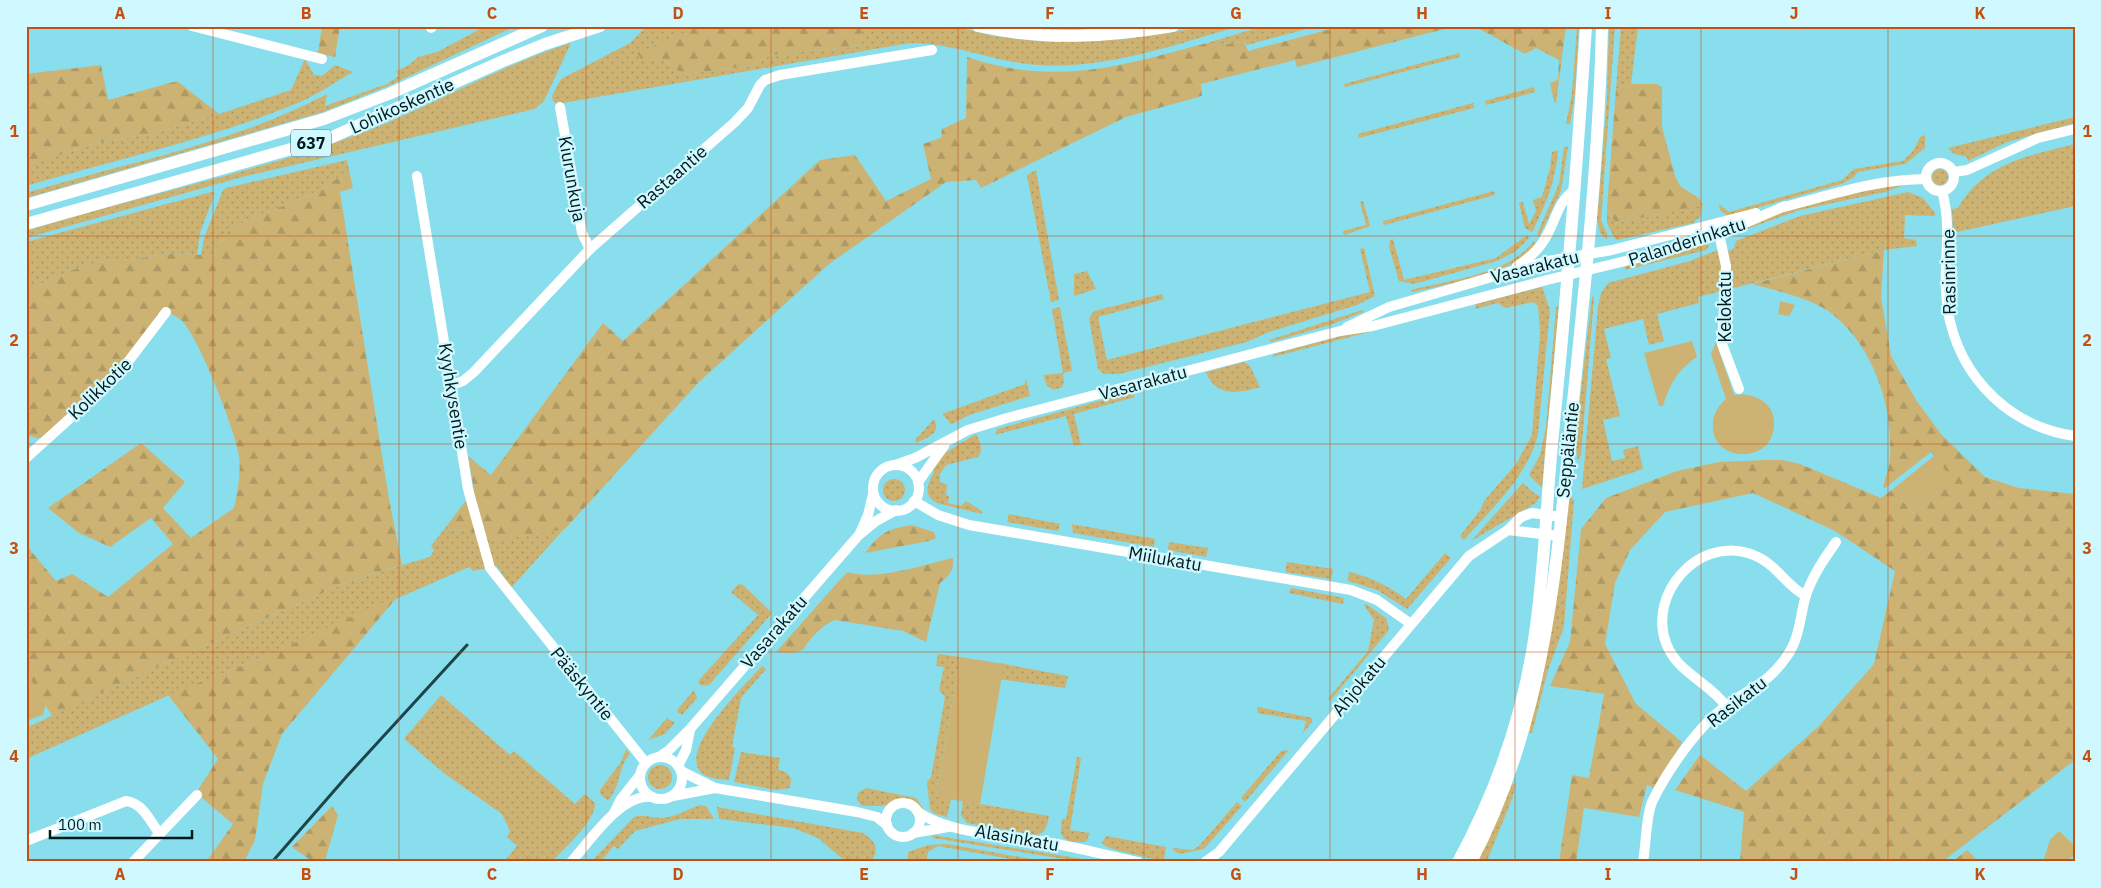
<svg xmlns="http://www.w3.org/2000/svg" width="2101" height="888" viewBox="0 0 2101 888" font-family="'IBM Plex Sans',sans-serif">
	<style>
		.grass { fill: url(#grass-dots) }
		.forest { fill: url(#forest-firs) }
		.green { fill: #ccb373 }
		.lines { fill: none; stroke-linecap: round; stroke-linejoin: round }
		.minor { stroke: #fff; stroke-width: 10 }
		.major { stroke: #fff; stroke-width: 12 }
		.rail { stroke: #1d444a; stroke-width: 3 }
		.grid { fill: none; stroke: #c54f0f; stroke-width: 1; stroke-opacity: 0.55 }
		.labels { text-anchor: middle; stroke-width: 4.5; stroke-linejoin: round; paint-order: stroke }
		.shield { fill: #cff8ff; stroke: #3e5c61; stroke-width: 1 }
		.shield-label { font-size: 16px; font-weight: bold; fill: #00191d }
		.street-label { font-size: 18px; fill: #00191d; stroke: #cff8ff }
		.neatline { fill: none; stroke: #c54f0f; stroke-width: 2 }
		.grid-label { font-size: 16px; text-anchor: middle; font-weight: bold; fill: #c54f0f }
	</style>
	<defs>
		<pattern id="grass-dots" width="8" height="8" patternUnits="userSpaceOnUse" patternTransform="scale(1.25)"><rect width="8" height="8" fill="#ccb373"/><path d="M2 2h.1M6 6h.1" fill="none" stroke="#ad9963" stroke-width="1.8" stroke-linecap="round"/></pattern>
		<pattern id="forest-firs" width="22" height="20" patternUnits="userSpaceOnUse" patternTransform="scale(1.25)"><rect width="22" height="20" fill="#ccb373"/><path d="M5 1l3.5 6h-7zM16 11l3.5 6h-7z" fill="#ad9963"/></pattern>
	</defs>
	<rect width="100%" height="100%" fill="#88deed"/>
	<g class="grass">
		<path d="M486,26H516L388,86L323,112L26,198V193C127,162 233,144 327,94L325,106L387,84L399,76L396,71L409,65L418,57L437,52Z"/>
		<path d="M659,26H724L693,29L642,60L662,59L683,74L751,66L770,55L861,46L862,26H951L994,36L1046,42H1075L1124,39L1215,26H1240C1170,46 1100,72 1027,64C987,59 951,43 910,43L557,104L553,101L552,96L561,79L630,43L644,29Z"/>
		<path d="M1016,26H1132L1075,29Z"/>
		<path d="M1264,26H1318L1247,45L1244,41L1222,45L1207,43Z"/>
		<path d="M1577,26H1579L1575,94L1570,124H1566L1572,93Z"/>
		<path d="M1609,26H1615L1601,221L1607,233V239L1600,233L1597,219L1607,98Z"/>
		<path d="M1621,26H1638L1631,84L1616,89Z"/>
		<path d="M571,43L544,101L535,109L242,177L26,238V231C134,197 245,175 351,137C426,110 495,67 571,43Z"/>
		<path d="M1459,53L1460,57L1345,87L1344,84Z"/>
		<path d="M305,59L314,75L322,76L335,65L353,72C333,83 314,97 293,105C207,140 115,160 26,186V166L96,143L149,134L219,114L291,90Z"/>
		<path d="M1534,87L1535,92L1486,105L1485,101Z"/>
		<path d="M1473,103L1474,108L1359,138L1358,134Z"/>
		<path d="M2075,117V123L2007,142L1968,161L1967,157L1954,154L1948,148Z"/>
		<path d="M1925,135V148L1905,164L1858,172L1853,178L1841,184L1728,216L1720,210L1719,204L1729,212L1842,180L1854,169L1903,161L1913,151L1920,137Z"/>
		<path d="M2075,144V206L1953,233L1952,209L1958,208C1984,163 2027,156 2075,144Z"/>
		<path d="M1564,147H1568L1561,191L1539,237L1537,234L1559,184Z"/>
		<path d="M1558,150C1556,180 1546,205 1532,232L1525,228L1519,203L1523,202L1529,224L1536,211L1533,200L1542,197L1550,168L1552,152Z"/>
		<path d="M347,160L349,170L321,190L231,228L212,255H201L204,238L223,190L226,188Z"/>
		<circle cx="1940" cy="177" r="8"/>
		<path d="M1036,170L1059,300L1051,302L1027,175Z"/>
		<path d="M1906,184L1885,192L1800,210L1741,231V228C1786,204 1855,191 1906,184Z"/>
		<path d="M1494,191L1495,195L1384,225L1383,221Z"/>
		<path d="M211,192L215,193L200,233L197,255L166,254L124,261H102L72,270L26,291V242Z"/>
		<path d="M1908,192L1923,198L1935,213V216L1905,215L1904,238L1916,240L1917,246L1884,250L1698,297L1699,303L1657,314L1664,341L1649,345L1643,319L1604,329L1611,358L1606,359L1620,416L1603,420L1612,461L1625,458L1623,450L1638,446L1643,469L1582,489L1598,307L1601,293L1608,283L1690,261L1718,250L1720,256L1734,248L1736,241L1800,216Z"/>
		<path d="M1363,201L1370,226L1344,235L1343,231L1366,225L1360,202Z"/>
		<path d="M1702,205L1700,217L1693,223L1617,240L1615,239L1607,223V208L1616,223Z"/>
		<path d="M1527,235L1529,238L1516,251L1497,261L1414,284L1399,281L1389,247L1390,240L1393,239L1404,280L1496,258Z"/>
		<path d="M1534,241L1536,243C1513,276 1451,283 1413,292L1410,290C1450,280 1508,275 1534,241Z"/>
		<path d="M1707,243L1709,246L1706,250L1625,270V265Z"/>
		<path d="M1364,248L1375,296L1357,305L1269,332L1247,342L1119,374H1104L1098,369L1089,318L1094,311L1162,294L1164,299L1098,317L1107,360L1370,292L1360,249Z"/>
		<path d="M1087,271L1096,289L1074,296V274Z"/>
		<path d="M1542,287L1550,310L1538,434C1528,476 1492,508 1464,540L1460,536L1481,509L1484,501L1516,464L1532,435L1540,333L1538,306L1533,302L1505,308L1498,303L1475,309L1476,304Z"/>
		<path d="M1592,296L1594,298L1581,455L1578,461L1575,441Z"/>
		<path d="M1559,306L1542,488L1529,475L1540,455L1546,427L1556,307Z"/>
		<path d="M1060,307L1072,371L1063,373L1064,381L1062,387L1054,390L1047,386L1043,375L1063,373L1052,309Z"/>
		<path d="M1362,310L1363,312L1330,325L1271,342L1269,340Z"/>
		<path d="M1368,329L1369,332L1273,357V354Z"/>
		<path d="M1244,362L1250,366L1260,387C1237,394 1216,397 1206,372Z"/>
		<path d="M1026,378L1030,396L972,414L951,424L942,414L1025,384Z"/>
		<path d="M1132,392L1135,397L1074,414L1081,445L1074,446L1066,416L995,435L997,429Z"/>
		<path d="M934,419C942,433 927,438 916,443L915,440Z"/>
		<path d="M976,434C980,441 984,450 978,457L946,465L940,474V482L947,485L946,495L949,496L948,503L961,506L966,501L982,511V514L937,503C922,495 928,484 934,472L931,467L945,453Z"/>
		<circle cx="894" cy="490" r="11"/>
		<path d="M1523,483L1534,493L1540,496L1536,503L1471,541Z"/>
		<path d="M1571,497L1574,500L1564,627L1548,670L1532,733H1529L1569,498Z"/>
		<path d="M1009,514L1060,524L1058,531L1007,522Z"/>
		<path d="M1072,524L1155,539L1154,547L1073,533Z"/>
		<path d="M445,528L476,533L488,541L564,529L511,588L497,566L473,571L469,567L256,660L165,697L26,759V728L134,677L352,580L430,557L434,550L431,546Z"/>
		<path d="M1169,542L1208,548L1206,557L1168,550Z"/>
		<path d="M1445,553L1451,558L1407,609L1377,590L1348,581L1349,572C1371,577 1388,586 1406,599Z"/>
		<path d="M1287,562L1333,569L1331,579L1285,572Z"/>
		<path d="M739,584L743,585L772,613L709,685L702,686L698,683L700,679L758,615L731,592Z"/>
		<path d="M1291,588L1344,598L1343,604L1289,593Z"/>
		<path d="M1366,604L1386,618L1389,630L1330,701L1328,699L1368,651L1374,620L1364,605Z"/>
		<path d="M938,654L960,657L936,796L951,799L947,817L935,814L930,809L927,782L931,777L945,697L939,690L944,667L936,666Z"/>
		<path d="M999,663L1068,676L1065,688L996,679Z"/>
		<path d="M762,666L766,669L741,698L732,747L735,748L729,780C723,779 715,779 709,777C665,761 748,682 762,666Z"/>
		<path d="M694,690L697,698L682,715L677,712L678,709Z"/>
		<path d="M441,695L510,755L514,751L575,804L585,794L595,803C596,821 564,848 552,862H504L517,846L507,837L510,831L502,814L445,774L404,739Z"/>
		<path d="M1258,707L1312,718V722L1303,733L1306,721L1257,713Z"/>
		<path d="M667,718L675,723L665,734L648,740Z"/>
		<path d="M626,749L630,754C618,766 622,784 608,801L600,794V790L621,762Z"/>
		<path d="M1289,750L1245,802L1241,798L1281,751Z"/>
		<path d="M741,752L780,758L778,769L787,773L791,778L790,788L776,790L734,782Z"/>
		<path d="M1077,757L1081,758L1070,830L1090,833L1086,842H1070L1064,838L1061,834L1062,819H1066Z"/>
		<circle cx="660" cy="777" r="12"/>
		<path d="M1516,783L1512,799L1489,856L1486,862H1476L1498,818L1511,785Z"/>
		<path d="M866,788L916,798L925,811L910,801L903,800L882,806H862L857,800L858,793Z"/>
		<path d="M963,801L1049,816C1047,826 1046,832 1037,835L967,823L961,815Z"/>
		<path d="M1237,802L1242,806L1204,849L1179,854L1173,850V848L1193,850L1199,846Z"/>
		<path d="M700,805L706,806L714,819H680L635,831L618,849L614,846L600,862H591L634,817C645,814 652,818 662,818C677,817 687,809 700,805Z"/>
		<path d="M717,807L863,833C876,842 879,847 872,862H846L818,838L793,828L719,819Z"/>
		<path d="M932,835L1102,862H1082L933,838Z"/>
		<path d="M1106,836L1166,847L1164,860L1162,862C1149,856 1107,851 1102,843Z"/>
		<path d="M947,844L1048,862H1028L938,846L928,852L926,862L908,860V852L928,845Z"/>
	</g>
	<g class="forest">
		<path d="M322,26H340L335,57L318,53Z"/>
		<path d="M724,26H862L861,46L770,55L751,66L683,74L662,59L642,60L637,53L693,29Z"/>
		<path d="M1342,26H1456L1297,67L1295,60L1201,84L1202,96L1126,117L981,188L976,180L946,182L829,264L699,382L565,529L488,542L476,533L445,528L474,490L468,456L491,475L603,323L623,341L820,160L855,155L886,201L931,179L923,144L941,138L942,129L966,118L967,57C1056,87 1120,66 1207,43H1217L1222,45L1244,41L1248,51Z"/>
		<path d="M1474,26H1566L1556,103L1554,102L1550,83L1558,80L1559,60L1536,48L1525,54Z"/>
		<path d="M101,65L108,100L177,81L219,114L149,134L96,143L26,166V74Z"/>
		<path d="M1631,84H1657L1662,87V127L1675,176L1680,186L1700,199L1703,205L1616,223L1607,208L1616,89Z"/>
		<path d="M349,170L353,188L340,192L389,499L402,565L352,580L134,677L52,716L26,673V545L56,581L72,574L108,597L173,544L151,518L110,547L79,533L48,508L141,443L185,482L163,508L191,538L234,508C238,489 242,470 238,451C234,428 197,333 181,320C176,316 170,313 164,310L114,373L41,439L26,435V291L72,270L102,261H124L166,254L212,255L231,228L321,190Z"/>
		<path d="M1884,250L1881,297L1891,356L1916,400L1941,434L1985,477L2019,488L2075,494V760L1942,862H1740L1744,812L1675,790L1700,755L1746,791L1819,726L1874,664L1895,571L1835,531L1753,493L1665,512L1630,550L1615,583L1605,644L1636,704L1682,742L1656,789L1647,785L1639,817L1584,808L1576,862H1559L1572,775L1589,778L1604,694L1550,686L1570,642L1581,529L1606,498L1677,471L1719,462L1767,460H1782L1800,464L1881,498L1893,489L1913,513L1953,481L1931,452L1885,488L1883,487C1885,478 1890,467 1890,458C1893,407 1875,351 1836,317C1816,299 1777,291 1752,284Z"/>
		<path d="M912,525L934,532L936,538L929,541L865,553C880,533 887,529 912,525Z"/>
		<path d="M953,558C954,570 950,575 940,583L926,642L903,631L835,620C822,625 810,638 803,650L791,653L776,652L847,572C880,581 921,565 953,558Z"/>
		<path d="M398,596L282,734L263,784L255,840L244,862H206L233,824L196,793L218,759L168,695L256,660Z"/>
		<path d="M332,806L338,815L325,861L313,862L292,847Z"/>
		<path d="M1967,850L1979,862H1952Z"/>
	</g>
	<g class="green">
		<path d="M1780,301L1795,305L1789,316L1778,314Z"/>
		<path d="M1692,341L1697,357C1678,369 1670,384 1663,406H1659L1644,353Z"/>
		<path d="M1716,342L1734,395C1753,392 1775,402 1774,424C1774,466 1708,463 1713,422C1714,412 1719,405 1726,399L1711,354Z"/>
		<path d="M1934,456L1954,481L1913,513L1893,489Z"/>
		<path d="M960,657L1004,664L980,804L936,797Z"/>
		<path d="M26,673L46,703L43,715L26,721Z"/>
		<path d="M2059,831L2074,845L2075,854L2066,862H2043L2050,840Z"/>
	</g>
	<g class="lines">
		<g class="minor">
			<path d="M192,26L322,59"/>
			<path d="M431,28L433,26"/>
			<path d="M560,107L582,233L590,249"/>
			<circle cx="1940" cy="177" r="14"/>
			<path d="M1954,172L1967,170L2038,138L2075,129"/>
			<path d="M417,176L468,489L490,568L646,763"/>
			<path d="M1942,191C1952,227 1944,257 1946,293C1950,366 2002,426 2075,436"/>
			<path d="M1780,208C1828,196 1876,179 1926,179"/>
			<path d="M1718,229L1726,266L1722,344L1739,389"/>
			<path d="M1517,266C1530,258 1540,249 1547,235C1557,218 1557,202 1575,190"/>
			<path d="M1347,327L1389,307L1509,272L1548,261L1612,250L1756,213"/>
			<path d="M451,385L463,381L474,372L590,249L735,122L748,108L760,85L765,80L780,75L932,50"/>
			<path d="M26,458L118,375L166,312"/>
			<path d="M895,465L915,458L968,430L1007,418L1340,331L1373,326L1547,280L1671,250L1720,234L1785,206"/>
			<circle cx="896" cy="488" r="23"/>
			<path d="M918,482L944,446"/>
			<path d="M914,501L938,515L969,525L1351,590L1377,600L1411,624"/>
			<path d="M1508,530L1559,536"/>
			<path d="M860,533L868,515L873,494"/>
			<path d="M1726,706C1709,682 1677,673 1666,643C1648,594 1697,538 1748,553C1777,562 1783,584 1806,596"/>
			<circle cx="661" cy="778" r="21"/>
			<path d="M659,757L669,750L690,729L858,536L876,521L896,510"/>
			<path d="M678,766L686,750L690,730"/>
			<path d="M681,771L715,788L857,812L877,817L887,825"/>
			<path d="M673,796L715,788"/>
			<circle cx="903" cy="820" r="17"/>
			<path d="M917,811C946,834 1013,836 1051,843C1080,848 1109,856 1138,862"/>
			<path d="M614,813L621,799L640,775"/>
			<path d="M913,833L948,827"/>
			<path d="M26,841L126,801C143,803 151,822 160,835"/>
			<path d="M133,862L197,795"/>
			<path d="M571,862C590,841 621,793 652,797"/>
			<path d="M1205,862L1219,852L1469,556L1508,530L1521,517L1532,513L1561,517"/>
			<path d="M1643,862C1646,845 1646,816 1652,802C1667,771 1698,726 1726,706C1751,687 1768,684 1787,656C1800,638 1800,615 1806,595C1813,575 1824,559 1836,542"/>
		</g>
		<g class="major">
			<path d="M978,26C1044,41 1107,37 1173,26"/>
			<path d="M26,205L324,119L391,93L542,26"/>
			<path d="M26,224L330,138L503,61L545,44L600,26"/>
			<path d="M1458,862C1496,792 1522,719 1534,640C1544,576 1546,509 1552,444C1566,305 1577,166 1586,26"/>
			<path d="M1471,862C1547,717 1557,561 1573,402C1586,277 1599,152 1602,26"/>
		</g>
		<path class="rail" d="M272,862L347,776L467,645"/>
	</g>
	<path class="grid" d="M213,26V862M399,26V862M586,26V862M771,26V862M958,26V862M1144,26V862M1330,26V862M1515,26V862M1701,26V862M1888,26V862M26,236H2075M26,444H2075M26,652H2075"/>
	<g class="labels">
		<rect class="shield" x="291" y="129.5" width="40" height="27" rx="4"/>
		<g class="shield-label">
			<text x="311" y="149">637</text>
		</g>
		<g class="street-label">
			<text transform="translate(402 106) rotate(-24)" y="6">Lohikoskentie</text>
			<text transform="translate(672 177) rotate(-41)" y="6">Rastaantie</text>
			<text transform="translate(572 179) rotate(80)" y="6">Kiurunkuja</text>
			<text transform="translate(1687 242) rotate(-18)" y="6">Palanderinkatu</text>
			<text transform="translate(1535 267) rotate(-14)" y="6">Vasarakatu</text>
			<text transform="translate(1949 272) rotate(-91)" y="6">Rasinrinne</text>
			<text transform="translate(1725 307) rotate(-90)" y="6">Kelokatu</text>
			<text transform="translate(1143 383) rotate(-15)" y="6">Vasarakatu</text>
			<text transform="translate(100 389) rotate(-44)" y="6">Kolikkotie</text>
			<text transform="translate(453 396) rotate(81)" y="6">Kyyhkysentie</text>
			<text transform="translate(1568 450) rotate(-84)" y="6">Seppäläntie</text>
			<text transform="translate(1165 559) rotate(10)" y="6">Miilukatu</text>
			<text transform="translate(774 632) rotate(-49)" y="6">Vasarakatu</text>
			<text transform="translate(582 684) rotate(51)" y="6">Pääskyntie</text>
			<text transform="translate(1359 686) rotate(-50)" y="6">Ahjokatu</text>
			<text transform="translate(1737 702) rotate(-38)" y="6">Rasikatu</text>
			<text transform="translate(1017 838) rotate(10)" y="6">Alasinkatu</text>
		</g>
	</g>
	<rect width="2101" height="888" fill="none" stroke="#cff8ff" stroke-width="55"/>
	<path d="M50 830v8h142v-8" fill="none" stroke="#00191d" stroke-width="2.5"/>
	<text x="58" y="830" font-size="15" fill="#00191d" stroke="#cff8ff" stroke-width="4" paint-order="stroke">100 m</text>
	<rect x="28" y="28" width="2046" height="832" class="neatline"/>
	<g class="grid-label">
		<text x="120" y="19">A</text>
		<text x="306" y="19">B</text>
		<text x="492" y="19">C</text>
		<text x="678" y="19">D</text>
		<text x="864" y="19">E</text>
		<text x="1050" y="19">F</text>
		<text x="1236" y="19">G</text>
		<text x="1422" y="19">H</text>
		<text x="1608" y="19">I</text>
		<text x="1794" y="19">J</text>
		<text x="1980" y="19">K</text>
		<text x="14" y="137">1</text>
		<text x="2087" y="137">1</text>
		<text x="14" y="346">2</text>
		<text x="2087" y="346">2</text>
		<text x="14" y="554">3</text>
		<text x="2087" y="554">3</text>
		<text x="14" y="762">4</text>
		<text x="2087" y="762">4</text>
		<text x="120" y="880">A</text>
		<text x="306" y="880">B</text>
		<text x="492" y="880">C</text>
		<text x="678" y="880">D</text>
		<text x="864" y="880">E</text>
		<text x="1050" y="880">F</text>
		<text x="1236" y="880">G</text>
		<text x="1422" y="880">H</text>
		<text x="1608" y="880">I</text>
		<text x="1794" y="880">J</text>
		<text x="1980" y="880">K</text>
	</g>
</svg>
